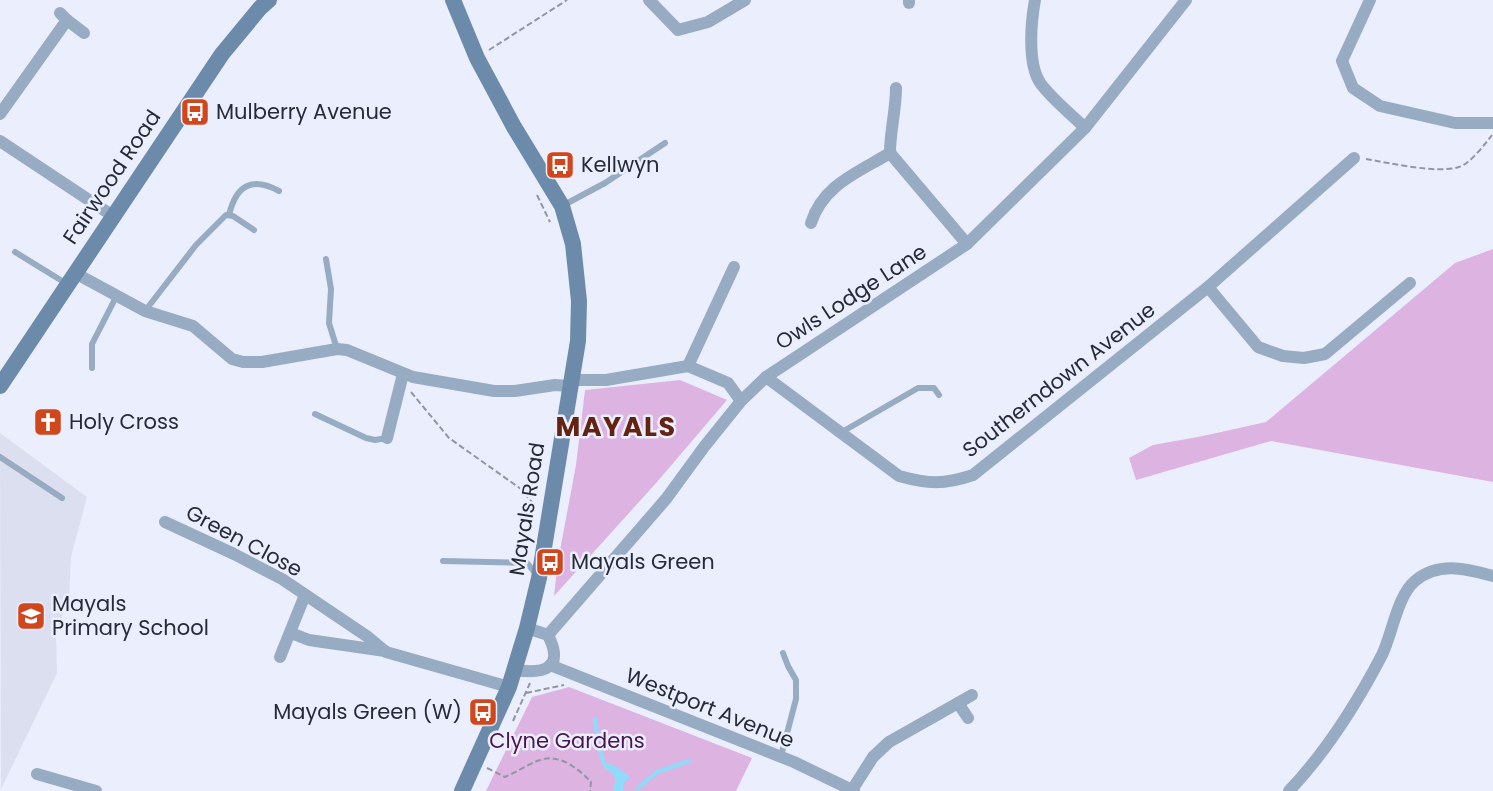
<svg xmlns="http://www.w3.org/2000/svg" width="1493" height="791" viewBox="0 0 1493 791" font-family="Poppins,sans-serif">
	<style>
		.built { fill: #dbdfef }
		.green { fill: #ddb3e2 }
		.water { fill: #8edcf9 }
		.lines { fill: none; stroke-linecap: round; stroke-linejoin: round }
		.stream { stroke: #8edcf9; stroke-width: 4 }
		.path { stroke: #9296a3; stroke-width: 2; stroke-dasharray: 6 3; stroke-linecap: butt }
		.lane { stroke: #97acc2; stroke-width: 6 }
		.street { stroke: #97acc2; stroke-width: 12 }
		.secondary { stroke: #6c8baa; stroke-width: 16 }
		.labels { text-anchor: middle; stroke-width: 5; stroke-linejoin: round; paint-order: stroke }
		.poi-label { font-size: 21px; fill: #272b37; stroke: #ebeffd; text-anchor: start }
		.street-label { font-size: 21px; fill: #272b37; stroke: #ebeffd }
		.park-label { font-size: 21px; fill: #4b1552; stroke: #ebeffd }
		.district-label { font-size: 27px; font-weight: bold; letter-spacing: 1.5px; fill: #642210; stroke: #ebeffd }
	</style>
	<rect width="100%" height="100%" fill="#ebeffd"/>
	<path class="built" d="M0,433L87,497L71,557L69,597L56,635L57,673L1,789Z"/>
	<g class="green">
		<path d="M1493,249V482L1271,441L1136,480L1129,458L1153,445L1203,436L1266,422L1455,263Z"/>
		<path d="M680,380L727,400L657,482L554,596L558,561L576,465L585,390Z"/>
		<path d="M569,687L752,758L736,791H486L532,697Z"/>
	</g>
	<path class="water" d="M603,761L617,767L630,777L623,784V791H614C613,788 614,786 615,783C617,774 608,771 603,766Z"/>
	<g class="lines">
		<g class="stream">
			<path d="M595,719L598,743L603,761"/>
			<path d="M638,788L657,772L689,761"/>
		</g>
		<g class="path">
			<path d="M489,50L567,0"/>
			<path d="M1366,159C1389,163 1438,174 1459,167C1470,164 1485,144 1492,135"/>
			<path d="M537,195L550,222"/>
			<path d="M411,392L449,438L521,489L536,507"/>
			<path d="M526,693L564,685"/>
			<path d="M513,721L530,683"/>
			<path d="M487,768L505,777C517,772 528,764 540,760C559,753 579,769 591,782L590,791"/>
		</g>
		<g class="lane">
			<path d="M562,206L605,183L665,143"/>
			<path d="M229,215C236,186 251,176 279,191"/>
			<path d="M15,252L67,284"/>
			<path d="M326,259L331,289L329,323L337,349"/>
			<path d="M145,311L196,245L226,215L233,216L254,230"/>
			<path d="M92,368V344L116,297"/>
			<path d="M315,414L366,438L375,440L387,438"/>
			<path d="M842,432L918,388H934L939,395"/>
			<path d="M0,457L62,498"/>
			<path d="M443,561L527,563L537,575"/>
			<path d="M781,756L796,699V680L788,666L783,653"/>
		</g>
		<g class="street">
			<path d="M649,0L678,30L708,22L745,0"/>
			<path d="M1035,0C1031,22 1027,65 1041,84C1053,100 1071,114 1085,128"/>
			<path d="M1370,0L1342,61L1353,88L1380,106L1455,123H1493"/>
			<path d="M909,3V0"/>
			<path d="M67,20L84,33"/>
			<path d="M896,88C896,110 890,131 890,153L967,244"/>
			<path d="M0,114L67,20L60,13"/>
			<path d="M0,141L113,216"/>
			<path d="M811,223C823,185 857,173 890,153"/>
			<path d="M75,273L145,311L193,326L232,359L243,362H262L337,349L347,350L413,377L494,391H515L555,385L570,386"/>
			<path d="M1208,287L1258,347L1283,356L1304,358L1325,354L1410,283"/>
			<path d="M688,366L734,267"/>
			<path d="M766,377L899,476C928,484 944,485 973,475L1208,287L1354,158"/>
			<path d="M571,380H606L688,366L728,383L741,401"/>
			<path d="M387,438L403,374"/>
			<path d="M165,522L234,554L282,579L368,637L386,652L509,687"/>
			<path d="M291,633L309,640L385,651"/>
			<path d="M548,635L666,499L704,447L741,401L766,377L967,244L1085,128L1186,0"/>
			<path d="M280,657L305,595"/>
			<path d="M550,665L794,762L854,791"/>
			<path d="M515,670C544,674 565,669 548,635L527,628"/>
			<path d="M958,703L972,695"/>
			<path d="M37,774L96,791"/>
			<path d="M852,790L873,757L889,742L958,703L968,718"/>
			<path d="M1289,791C1326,752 1357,703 1382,655C1392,635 1397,596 1415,581C1439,561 1466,569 1493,576"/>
		</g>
		<g class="secondary">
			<path d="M453,0L477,58L514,127L562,206L573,244L579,301L578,341L539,578L527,628L509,687L462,791"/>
			<path d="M0,386L222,54L260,8L269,0"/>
		</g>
	</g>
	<defs>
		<g id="bus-square" transform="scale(1.5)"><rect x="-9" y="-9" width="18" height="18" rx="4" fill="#d0471e" stroke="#ebeffd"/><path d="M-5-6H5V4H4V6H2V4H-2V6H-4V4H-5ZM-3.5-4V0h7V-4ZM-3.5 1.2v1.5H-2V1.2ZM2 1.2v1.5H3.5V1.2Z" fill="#fff"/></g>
		<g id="church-square" transform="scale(1.5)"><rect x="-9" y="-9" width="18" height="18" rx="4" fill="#d0471e" stroke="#ebeffd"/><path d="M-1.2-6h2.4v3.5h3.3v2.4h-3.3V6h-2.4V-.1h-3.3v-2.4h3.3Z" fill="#fff"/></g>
		<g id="school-square" transform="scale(1.5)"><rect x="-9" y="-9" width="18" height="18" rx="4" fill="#d0471e" stroke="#ebeffd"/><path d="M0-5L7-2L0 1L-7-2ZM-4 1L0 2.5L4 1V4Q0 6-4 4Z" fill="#fff"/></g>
	</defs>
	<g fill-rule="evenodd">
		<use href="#bus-square" x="195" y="112"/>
		<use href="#bus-square" x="560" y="165"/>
		<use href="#church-square" x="48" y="422"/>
		<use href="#bus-square" x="550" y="562"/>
		<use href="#school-square" x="31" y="616"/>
		<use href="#bus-square" x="483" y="712"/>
	</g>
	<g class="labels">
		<g class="poi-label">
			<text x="216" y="119">Mulberry Avenue</text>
			<text x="581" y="172">Kellwyn</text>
			<text x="69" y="429">Holy Cross</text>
			<text x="571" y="569">Mayals Green</text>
			<text x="52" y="611">Mayals<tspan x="52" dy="24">Primary School</tspan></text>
			<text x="462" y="719" text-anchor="end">Mayals Green (W)</text>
		</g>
		<g class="street-label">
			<text transform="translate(112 177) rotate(-56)" y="7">Fairwood Road</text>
			<text transform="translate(851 297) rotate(-33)" y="7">Owls Lodge Lane</text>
			<text transform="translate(1059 380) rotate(-38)" y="7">Southerndown Avenue</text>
			<text transform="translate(527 509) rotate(-81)" y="7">Mayals Road</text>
			<text transform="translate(244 541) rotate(28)" y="7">Green Close</text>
			<text transform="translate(710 708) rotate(22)" y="7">Westport Avenue</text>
		</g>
		<g class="park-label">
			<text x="567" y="748">Clyne Gardens</text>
		</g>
		<g class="district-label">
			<text x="616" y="436">MAYALS</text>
		</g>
	</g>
</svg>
